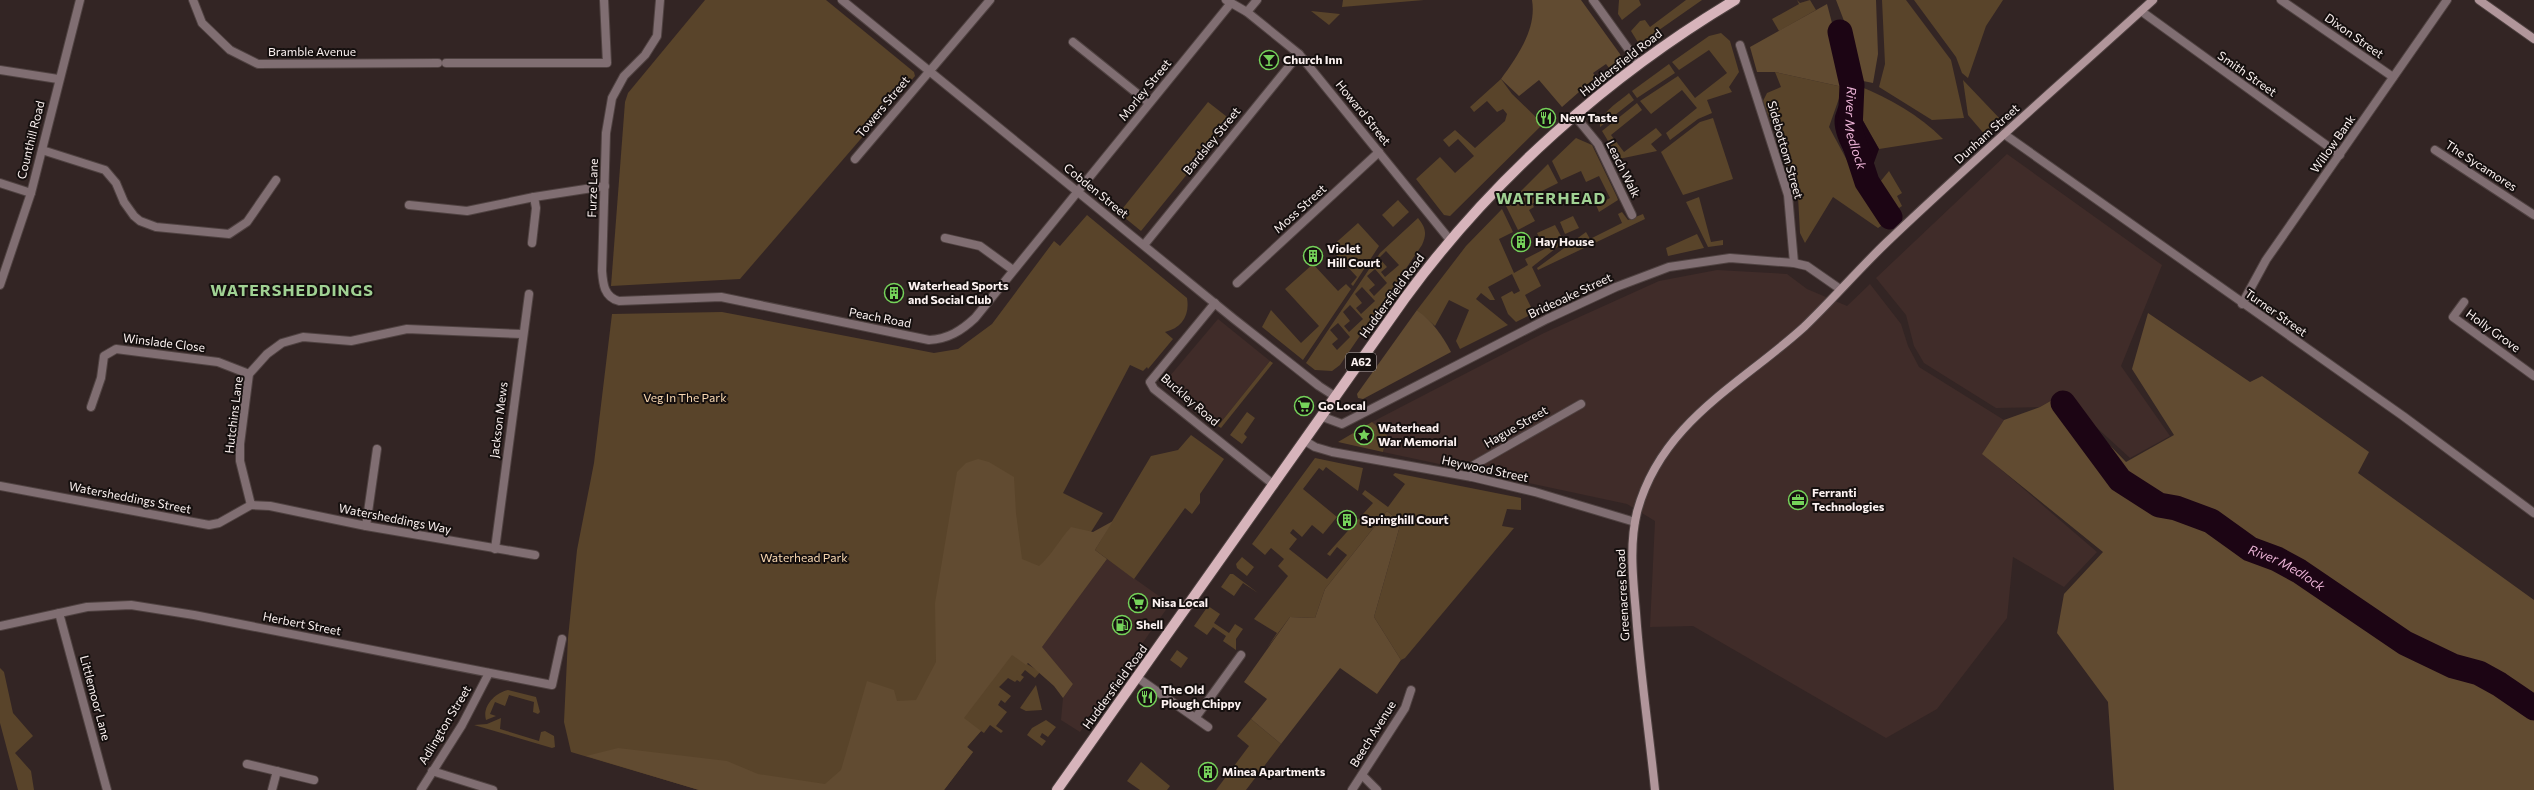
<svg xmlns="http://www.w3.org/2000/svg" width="2534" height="790" viewBox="0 0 2534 790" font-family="Commissioner,sans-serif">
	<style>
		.built { fill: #402c29 }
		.green { fill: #59442a; fill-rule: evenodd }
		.forest { fill: #614b31 }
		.water { fill: #1c0514 }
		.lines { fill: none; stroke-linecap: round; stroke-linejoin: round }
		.river { stroke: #1c0514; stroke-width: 25 }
		.street-casing { stroke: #4f4241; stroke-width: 10 }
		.secondary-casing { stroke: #4f4241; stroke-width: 10 }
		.primary-casing { stroke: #4f4241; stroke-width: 12 }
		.street { stroke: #806e72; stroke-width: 8 }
		.secondary { stroke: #b1969b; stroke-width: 8 }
		.primary { stroke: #d7b4bb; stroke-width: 10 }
		.labels { text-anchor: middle; stroke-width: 4; stroke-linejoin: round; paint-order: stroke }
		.shield { fill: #16100f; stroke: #b7aead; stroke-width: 1 }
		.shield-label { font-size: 11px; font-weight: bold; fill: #fcf2f1 }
		.street-label { font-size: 12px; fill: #fcf2f1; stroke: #16100f }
		.poi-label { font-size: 12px; font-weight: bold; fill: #fcf2f1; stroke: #16100f; text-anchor: start }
		.park-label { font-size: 12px; fill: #f9d8b1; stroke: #16100f }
		.water-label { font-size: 13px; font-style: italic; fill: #eab2d5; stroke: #16100f }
		.district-label { font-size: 16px; font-weight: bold; letter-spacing: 1px; fill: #a0d193; stroke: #16100f }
	</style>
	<rect width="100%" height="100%" fill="#332524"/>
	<g class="built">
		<path d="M2007,154L2162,265L2121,366L2170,436L2130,458L2061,395L2040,407L1996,408L1924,363L1914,346L1906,315L1876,278Z"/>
		<path d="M1717,270L1787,274L1807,289L1847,306L1870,284L1901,324L1908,346L1919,367L2004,420L1983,454L2097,552L2064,587L2013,557L2007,618L1937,709L1886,738L1693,626L1650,627L1655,521L1627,504L1383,452L1387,435L1372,422L1544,333L1659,281Z"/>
		<path d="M1218,319L1270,361L1218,426L1164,383Z"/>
		<path d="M1107,559L1170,604L1080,732L1061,720L1063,698L1073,684L1041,648Z"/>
	</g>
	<g class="green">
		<path d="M705,0H826L914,72L915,76L740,279L611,286L625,102L628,93Z"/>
		<path d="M1343,0H1424L1342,7Z"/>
		<path d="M1619,0H1639L1641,5L1622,20L1618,14Z"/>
		<path d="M1686,0H1702L1639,44L1631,31L1640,21L1645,20L1650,27Z"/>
		<path d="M1797,0L1800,3L1810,0L1816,10L1779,31L1772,19L1799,4Z"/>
		<path d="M1882,0H1906L1951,60L1964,118L1932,120L1879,87L1885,64Z"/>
		<path d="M1914,0H2003L1986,26L1968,78L1962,73L1956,57Z"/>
		<path d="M1311,11L1340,14L1329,25Z"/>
		<path d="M1721,33L1730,41L1739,72L1729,87L1732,92L1707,100L1712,113L1698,119L1670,140L1666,133L1697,108L1682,90L1651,114L1640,101L1678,76L1695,98L1727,73L1709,50L1679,70L1672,62L1709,36Z"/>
		<path d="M1669,64L1675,73L1637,98L1632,91Z"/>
		<path d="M1775,72L1843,87L1829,127L1856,177L1887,222L1878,228L1833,197L1805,243L1800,233L1798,196L1763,101L1767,93L1781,87Z"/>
		<path d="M1501,79L1512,94L1543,124L1450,216L1444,215L1416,179L1440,157L1455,173L1474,156L1458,139L1449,147L1443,140L1455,130L1475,148L1505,121L1507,114L1503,109L1497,112L1487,101L1474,112L1470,107Z"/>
		<path d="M1963,80L2002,121L1986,136L1968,115Z"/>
		<path d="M1859,86C1889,98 1919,115 1943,139L1879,149L1853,103Z"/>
		<path d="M1629,93L1634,100L1600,127C1599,113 1619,102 1629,93Z"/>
		<path d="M1208,102L1231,120L1141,231L1119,213Z"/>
		<path d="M1637,103L1642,110L1611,135L1624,152L1656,128L1662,135L1651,144L1657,151L1619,159L1602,131Z"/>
		<path d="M1713,118L1733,179L1683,195L1661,152L1700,122Z"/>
		<path d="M1576,138L1592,145L1617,197L1618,200L1599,212L1596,205L1610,198L1599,176L1586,182L1581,171L1561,180L1552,161Z"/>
		<path d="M1548,164L1558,183L1540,192L1543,198L1532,204L1534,207L1529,210L1535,221L1518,230L1506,206Z"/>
		<path d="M1889,171L1902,193L1897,196L1902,206L1890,214L1875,188Z"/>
		<path d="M1699,197L1711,242L1723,240V245L1708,247L1686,202Z"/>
		<path d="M1398,200L1409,212L1393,227L1382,215Z"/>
		<path d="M1502,209L1513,232L1499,239L1514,273L1528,265L1525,259L1564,239L1565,241L1532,267L1541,286L1525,295L1534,313L1516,322L1508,314L1501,297L1512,291L1514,294L1520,291L1512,274L1488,287L1495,300H1490L1481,293L1476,299L1508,325L1460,349L1456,341L1469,310L1449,300L1435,326L1417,310L1466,246Z"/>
		<path d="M1622,212L1628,220L1643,214L1645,219L1538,270L1537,268L1586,232L1590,239L1622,223L1618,214Z"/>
		<path d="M1087,215L1187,298C1190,315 1182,328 1165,332L1173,339L1148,369L1147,367L1143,371L1130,365L1063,493L1103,513L1013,655L1040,672L1035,678L1025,670L1021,675L1024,677L1020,682L1017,680L1015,682L1008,678L999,687L1011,696L1005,703L1001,700L998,705L1007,712L996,726L1003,731L1001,733L990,725L984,733L981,731L967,747L973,752L944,790H699L571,752L564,722L568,638L577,550L594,463L612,314L722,312L934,353L958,349L992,324L1054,241L1060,246Z"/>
		<path d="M1573,216L1579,228L1565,234L1560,222Z"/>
		<path d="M1418,218C1426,228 1427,234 1422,245L1340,365L1332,371L1315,370L1306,363L1380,253ZM1386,251L1399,265L1385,277L1381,272L1387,267L1379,258ZM1375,269L1387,283L1374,296L1369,290L1375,285L1367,276ZM1362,287L1375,301L1361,314L1356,308L1362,303L1355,294ZM1350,305L1363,319L1349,332L1344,326L1350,321L1343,312ZM1338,323L1350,337L1337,350L1332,344L1338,339L1330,330Z"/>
		<path d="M1358,223L1379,246L1353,286L1351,284L1357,277L1330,248Z"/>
		<path d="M1555,225L1561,236L1543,245L1537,233Z"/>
		<path d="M1697,234L1704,248L1668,256L1666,248Z"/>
		<path d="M1313,264L1338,291L1346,284L1351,289L1303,360L1262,327L1271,310L1301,343L1319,326L1285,289Z"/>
		<path d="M1270,361L1273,363L1221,428L1218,426Z"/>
		<path d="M1247,412L1255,418L1244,434L1247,437L1242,444L1230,435Z"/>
		<path d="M1372,422L1387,435L1383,452L1338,442Z"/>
		<path d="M1191,435L1224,459L1200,494V503L1192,514L1185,508L1134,579L1095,550L1151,456L1178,450Z"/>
		<path d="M1315,458L1363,468L1358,491L1326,467L1323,471L1319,468L1303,489L1337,517L1323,534L1312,525L1302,537L1293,529L1290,533L1297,539L1289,549L1327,579L1347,555L1337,547L1330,556L1327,554L1373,503L1362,494L1365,490L1388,507L1405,484L1393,475L1395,473L1521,498V510L1507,509L1502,526L1514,528L1405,658L1401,660L1374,617L1401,522L1387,511L1325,589L1315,618L1290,617L1267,648L1277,633L1254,619L1288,576L1278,566L1284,559L1271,548L1265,555L1252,544Z"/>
		<path d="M1242,557L1254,567L1247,576L1237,568L1236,564Z"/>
		<path d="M1230,574H1233L1258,593L1243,583L1234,596L1221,587Z"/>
		<path d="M1208,606L1220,614L1214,623L1229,633L1235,624L1243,629L1236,639V650L1223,641L1226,636L1213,627L1207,635L1194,626Z"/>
		<path d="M1177,650L1188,658L1181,668L1170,660Z"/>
		<path d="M0,668L4,672L13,713L33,736L15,753L31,771L34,790H18L0,723Z"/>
		<path d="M1036,685L1042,710L1026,711L1020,708Z"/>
		<path d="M508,690L536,697L540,712L538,714L533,712L534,702L509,695L505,706L495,702L490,714L496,716L486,720C482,706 495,693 508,690Z"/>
		<path d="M501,718L500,729L539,741L541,732L545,731L554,736L555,747L552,748L474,725L487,724Z"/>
		<path d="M1251,719L1281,744L1246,790H1216L1249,746L1237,736Z"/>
		<path d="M1046,720L1056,727L1048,737L1042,733L1040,737L1046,741L1042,746L1027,735L1032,728Z"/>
		<path d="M1141,762L1170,786L1167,790H1140L1127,781Z"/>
	</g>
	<g class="forest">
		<path d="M1532,0H1581L1620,54L1621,58L1609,68L1606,64L1593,73L1596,77L1562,107L1539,80L1519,96L1501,79C1517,57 1537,29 1532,0Z"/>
		<path d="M1836,0H1876L1878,54L1873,83L1858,80L1851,39Z"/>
		<path d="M1827,4L1846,76L1843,87L1775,72H1757L1750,47Z"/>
		<path d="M1417,310C1433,322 1442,335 1451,352L1363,399L1358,398L1357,394Z"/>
		<path d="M2148,313L2250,382L2262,376L2369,452L2358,473L2534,600V790H2114L2108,702L2057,633L2064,594L2103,552L1982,454L2004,420L2040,407L2061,395L2126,462L2174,435L2132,369Z"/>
		<path d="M978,459L989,462L1014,477L1016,513L1022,559L1039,566C1052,555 1059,540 1071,527L1093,532L1113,521L1095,550L1107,559L1042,647L1073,684L1063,698L1054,686L1028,663L1026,665L1012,655L964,718L981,731L967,747L973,752L944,790H699L586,756L618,748L727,761L758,774L825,784L841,770L867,681L894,690L897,701L916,700L936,662L935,603L957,472L966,463Z"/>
		<path d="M1387,511L1401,522L1374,617L1401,660L1377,694L1340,668L1281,744L1251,719L1267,699L1244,682L1290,617L1315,618L1325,589Z"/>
	</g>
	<path class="water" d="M1847,84L1859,86L1853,103L1879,149L1867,182C1853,170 1831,136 1835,116C1838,105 1844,95 1847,84Z"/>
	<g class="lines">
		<g class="river">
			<path id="s1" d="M1840,32L1852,85L1850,130L1867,182L1890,217"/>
			<path id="s2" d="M2063,403L2120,480L2159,505L2176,508L2211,521L2250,549L2277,559L2299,571L2405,643L2453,666L2479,673L2499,684L2534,708"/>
		</g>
		<g class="street-casing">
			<g id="street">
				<path d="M193,0L202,23L230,50L258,64L438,63"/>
				<path d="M660,0L657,36L645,55L624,76L612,98L606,133L602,271C603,284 604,297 619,301L721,297L929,340C948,339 961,331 975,318L1231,3"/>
				<path d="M842,0L1234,319L1319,386L1336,397"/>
				<path d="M1226,0L1247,12L1299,54L1450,240"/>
				<path d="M1593,0L1639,64"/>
				<path d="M2281,0L2393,77"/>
				<path d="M2141,11L2340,155"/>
				<path d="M1247,12L1257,0"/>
				<path d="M1073,42L1149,103"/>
				<path d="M1740,45L1788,195L1794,263"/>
				<path d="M446,63H607L604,0"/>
				<path d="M0,70L58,79"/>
				<path d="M1575,116L1598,144L1632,215"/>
				<path d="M2004,134L2403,416L2534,513"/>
				<path d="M42,150L105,170L116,183L124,202L134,216L140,221L156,227L229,234L247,222L276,180"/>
				<path d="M2435,150L2534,215"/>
				<path d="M855,159L990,0"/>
				<path d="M0,183L31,193"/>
				<path d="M409,205L467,211L534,197L605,186"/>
				<path d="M945,238L980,246L1013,270"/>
				<path d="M532,243L536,208L534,197"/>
				<path d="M1144,245L1299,54"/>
				<path d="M1237,283L1379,152"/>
				<path d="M0,285L31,193L80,0"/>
				<path d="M2464,302L2453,317L2534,376"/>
				<path d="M1215,303L1150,382L1154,389L1274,485"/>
				<path d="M2242,304L2266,260L2447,0"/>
				<path d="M91,407L101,378L104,356L116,349L218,362L249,374"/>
				<path d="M1323,417L1342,424L1547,319L1616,287L1669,267L1730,258L1794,263L1807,266L1840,289"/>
				<path d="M1305,441L1315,447L1332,452L1472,477L1535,492L1635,522"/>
				<path d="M1472,477L1474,465L1581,404"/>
				<path d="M0,486L209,525L219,523L251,505"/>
				<path d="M251,505L240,461V444L249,374L267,354L282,343L303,337L351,341L407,329L522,334"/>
				<path d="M251,505L270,506L366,526L535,555"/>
				<path d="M366,526L377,449"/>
				<path d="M495,549L529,294"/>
				<path d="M59,613L107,790"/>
				<path d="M0,626L87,607L131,605L194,615L552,685L562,639"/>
				<path d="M1138,678L1208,727"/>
				<path d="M1196,717L1241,655"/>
				<path d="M247,764L314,780"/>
				<path d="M432,771L493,790"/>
				<path d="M1362,775L1377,790"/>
				<path d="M272,790L277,771"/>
				<path d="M421,790L462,725L489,673"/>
				<path d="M1352,790L1405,708L1411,690"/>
			</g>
		</g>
		<g class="secondary-casing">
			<g id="secondary">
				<path d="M2479,0L2534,39"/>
				<path d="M1655,790C1649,731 1640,672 1636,613C1633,579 1629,545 1637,512C1661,422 1740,385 1804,327C1832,300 1858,270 1886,243C1973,160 2064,81 2153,0"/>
			</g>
		</g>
		<g class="primary-casing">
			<path id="primary" d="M1057,790L1405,298C1492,179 1608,76 1735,0"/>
		</g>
		<use href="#street" class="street"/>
		<use href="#secondary" class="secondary"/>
		<use href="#primary" class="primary"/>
	</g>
	<defs>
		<g id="bar-ring" transform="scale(1)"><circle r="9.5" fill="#16100f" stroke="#75d25a" stroke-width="1.5"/><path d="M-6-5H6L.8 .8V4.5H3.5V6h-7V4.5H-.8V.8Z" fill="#75d25a"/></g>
		<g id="restaurant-ring" transform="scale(1)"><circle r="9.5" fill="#16100f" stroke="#75d25a" stroke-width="1.5"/><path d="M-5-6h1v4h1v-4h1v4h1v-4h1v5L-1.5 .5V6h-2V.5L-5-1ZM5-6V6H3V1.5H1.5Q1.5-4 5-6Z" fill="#75d25a"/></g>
		<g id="building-ring" transform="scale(1)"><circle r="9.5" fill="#16100f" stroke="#75d25a" stroke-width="1.5"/><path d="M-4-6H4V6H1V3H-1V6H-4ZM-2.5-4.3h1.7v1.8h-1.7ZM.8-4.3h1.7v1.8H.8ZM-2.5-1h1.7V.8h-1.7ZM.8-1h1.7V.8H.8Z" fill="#75d25a"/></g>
		<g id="supermarket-ring" transform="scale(1)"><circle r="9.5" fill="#16100f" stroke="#75d25a" stroke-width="1.5"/><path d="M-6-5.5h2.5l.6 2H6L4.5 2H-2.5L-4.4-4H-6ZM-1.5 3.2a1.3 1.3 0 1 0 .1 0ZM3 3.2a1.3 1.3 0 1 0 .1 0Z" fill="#75d25a"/></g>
		<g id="sight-ring" transform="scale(1)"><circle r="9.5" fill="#16100f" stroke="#75d25a" stroke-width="1.5"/><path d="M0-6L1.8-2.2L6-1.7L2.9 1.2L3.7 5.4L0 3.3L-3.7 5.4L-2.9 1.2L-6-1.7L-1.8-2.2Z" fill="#75d25a"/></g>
		<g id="office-ring" transform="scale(1)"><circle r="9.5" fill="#16100f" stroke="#75d25a" stroke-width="1.5"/><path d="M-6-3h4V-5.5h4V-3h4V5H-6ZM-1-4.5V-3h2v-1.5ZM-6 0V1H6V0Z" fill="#75d25a"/></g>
		<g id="fuel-ring" transform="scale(1)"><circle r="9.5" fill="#16100f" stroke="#75d25a" stroke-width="1.5"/><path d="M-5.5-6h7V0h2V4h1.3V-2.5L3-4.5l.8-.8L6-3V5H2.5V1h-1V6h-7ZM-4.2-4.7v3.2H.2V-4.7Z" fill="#75d25a"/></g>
	</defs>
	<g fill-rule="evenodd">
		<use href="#bar-ring" x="1269" y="60"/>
		<use href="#restaurant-ring" x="1546" y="118"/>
		<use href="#building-ring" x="1521" y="242"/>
		<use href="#building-ring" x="1313" y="256"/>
		<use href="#building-ring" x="894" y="293"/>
		<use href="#supermarket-ring" x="1304" y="406"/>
		<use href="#sight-ring" x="1364" y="435"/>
		<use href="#office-ring" x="1798" y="500"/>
		<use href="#building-ring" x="1347" y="520"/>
		<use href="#supermarket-ring" x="1138" y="603"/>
		<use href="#fuel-ring" x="1122" y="625"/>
		<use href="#restaurant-ring" x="1147" y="697"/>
		<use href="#building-ring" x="1208" y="772"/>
	</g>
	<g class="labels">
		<rect class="shield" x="1346" y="353" width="30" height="18" rx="3"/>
		<g class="shield-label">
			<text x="1361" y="366">A62</text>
		</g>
		<g class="street-label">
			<text transform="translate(2354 36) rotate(35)" y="4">Dixon Street</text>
			<text x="312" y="56">Bramble Avenue</text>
			<text transform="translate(1621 63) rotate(-38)" y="4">Huddersfield Road</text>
			<text transform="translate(2247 74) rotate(35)" y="4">Smith Street</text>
			<text transform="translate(1145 90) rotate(-51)" y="4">Morley Street</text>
			<text transform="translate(883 107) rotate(-50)" y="4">Towers Street</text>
			<text transform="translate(1363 113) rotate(51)" y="4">Howard Street</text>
			<text transform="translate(1987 134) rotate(-42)" y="4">Dunham Street</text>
			<text transform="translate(31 140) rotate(-76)" y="4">Counthill Road</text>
			<text transform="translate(1212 141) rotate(-51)" y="4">Bardsley Street</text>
			<text transform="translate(2333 144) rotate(-55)" y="4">Willow Bank</text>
			<text transform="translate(1785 150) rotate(74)" y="4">Sidebottom Street</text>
			<text transform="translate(2481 166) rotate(33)" y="4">The Sycamores</text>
			<text transform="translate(1623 169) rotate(64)" y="4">Leach Walk</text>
			<text transform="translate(593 188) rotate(-88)" y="4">Furze Lane</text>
			<text transform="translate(1096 191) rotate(39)" y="4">Cobden Street</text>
			<text transform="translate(1300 209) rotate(-42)" y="4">Moss Street</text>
			<text transform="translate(1392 296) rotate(-54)" y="4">Huddersfield Road</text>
			<text transform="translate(1570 296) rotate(-25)" y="4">Brideoake Street</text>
			<text transform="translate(2276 313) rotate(35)" y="4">Turner Street</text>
			<text transform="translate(880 318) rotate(11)" y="4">Peach Road</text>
			<text transform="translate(2493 331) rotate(36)" y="4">Holly Grove</text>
			<text transform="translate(164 343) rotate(7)" y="4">Winslade Close</text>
			<text transform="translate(1190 400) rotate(41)" y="4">Buckley Road</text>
			<text transform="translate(234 415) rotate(-83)" y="4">Hutchins Lane</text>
			<text transform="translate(499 420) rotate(-83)" y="4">Jackson Mews</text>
			<text transform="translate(1516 427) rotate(-30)" y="4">Hague Street</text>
			<text transform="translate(1485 469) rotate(12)" y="4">Heywood Street</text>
			<text transform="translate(130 498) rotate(11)" y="4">Watersheddings Street</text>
			<text transform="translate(395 519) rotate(11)" y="4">Watersheddings Way</text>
			<text transform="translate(1623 595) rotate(-93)" y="4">Greenacres Road</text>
			<text transform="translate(302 624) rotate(11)" y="4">Herbert Street</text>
			<text transform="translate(1115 687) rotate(-54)" y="4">Huddersfield Road</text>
			<text transform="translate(95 698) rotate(75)" y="4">Littlemoor Lane</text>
			<text transform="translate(445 725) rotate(-59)" y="4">Adlington Street</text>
			<text transform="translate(1373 734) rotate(-58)" y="4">Beech Avenue</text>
		</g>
		<g class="poi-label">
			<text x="1283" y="64">Church Inn</text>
			<text x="1560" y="122">New Taste</text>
			<text x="1535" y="246">Hay House</text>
			<text x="1327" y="253">Violet<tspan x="1327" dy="14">Hill Court</tspan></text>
			<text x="908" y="290">Waterhead Sports<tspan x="908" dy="14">and Social Club</tspan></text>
			<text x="1318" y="410">Go Local</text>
			<text x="1378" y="432">Waterhead<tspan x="1378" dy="14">War Memorial</tspan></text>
			<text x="1812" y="497">Ferranti<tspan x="1812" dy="14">Technologies</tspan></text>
			<text x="1361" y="524">Springhill Court</text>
			<text x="1152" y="607">Nisa Local</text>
			<text x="1136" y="629">Shell</text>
			<text x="1161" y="694">The Old<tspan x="1161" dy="14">Plough Chippy</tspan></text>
			<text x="1222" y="776">Minea Apartments</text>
		</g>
		<g class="park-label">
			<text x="685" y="402">Veg In The Park</text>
			<text x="804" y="562">Waterhead Park</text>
		</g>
		<g class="water-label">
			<text dy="5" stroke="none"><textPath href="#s1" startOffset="98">River Medlock</textPath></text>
			<text dy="5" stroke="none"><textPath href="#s2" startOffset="286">River Medlock</textPath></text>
		</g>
		<g class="district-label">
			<text x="1551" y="204">WATERHEAD</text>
			<text x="292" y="296">WATERSHEDDINGS</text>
		</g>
	</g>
</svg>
